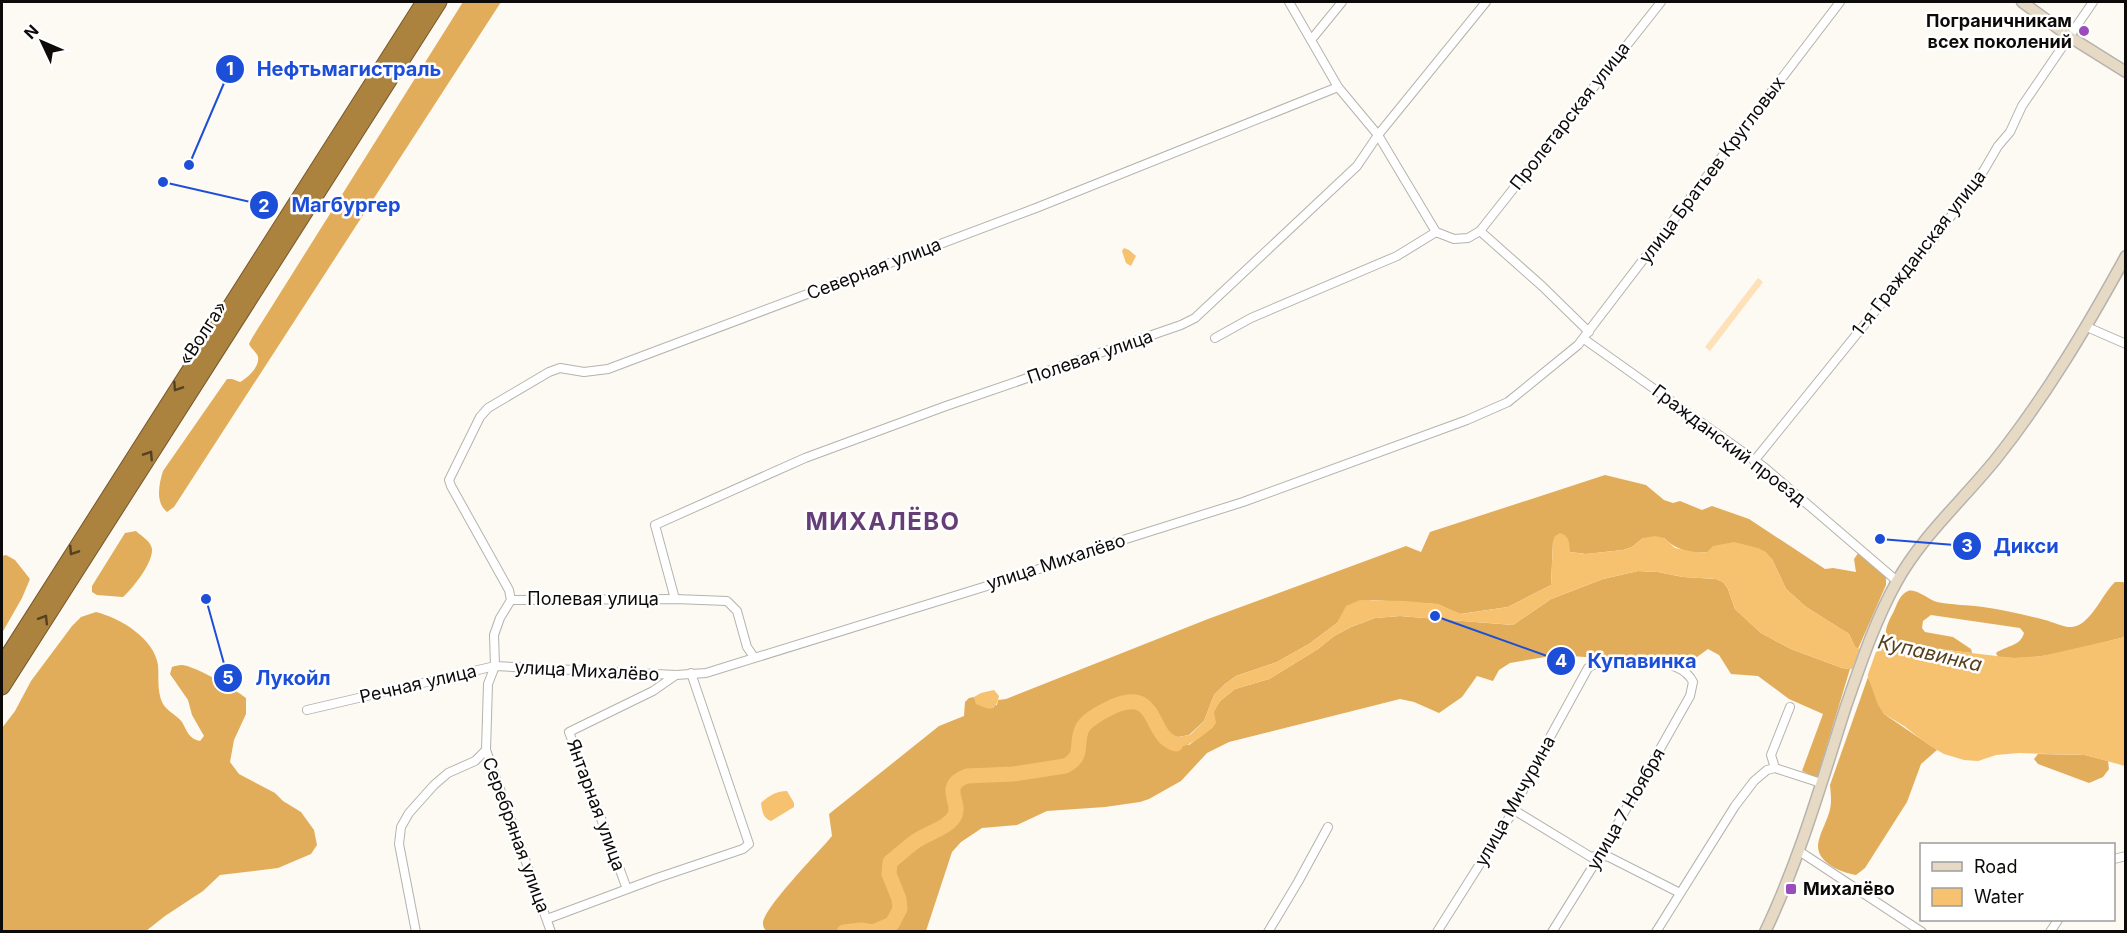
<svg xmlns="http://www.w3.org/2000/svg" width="2127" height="933" viewBox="0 0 2127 933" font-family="Inter,sans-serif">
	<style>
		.green { fill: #fee1b8 }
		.forest { fill: #e1ad5a }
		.water { fill: #f6c26f }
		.pier { fill: #fdf9f3 }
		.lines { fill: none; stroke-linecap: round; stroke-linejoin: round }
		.river { stroke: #f6c26f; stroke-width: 15 }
		.street-casing { stroke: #b6b2ad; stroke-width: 10 }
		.secondary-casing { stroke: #b6b2ad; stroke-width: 13 }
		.highway-casing { stroke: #74582c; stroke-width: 17 }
		.street { stroke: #fff; stroke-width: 8 }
		.secondary { stroke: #e6dac5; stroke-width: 10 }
		.highway { stroke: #ac823f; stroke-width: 15 }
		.oneway { stroke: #554121 }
		.poi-dot { fill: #9a4cbd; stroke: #fff; stroke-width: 2 }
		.labels { text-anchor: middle; stroke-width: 5; stroke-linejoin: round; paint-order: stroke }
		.poi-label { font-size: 18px; font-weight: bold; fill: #0d0b09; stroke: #fff; text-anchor: end }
		.street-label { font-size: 18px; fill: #0d0b09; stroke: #fff }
		.water-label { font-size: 20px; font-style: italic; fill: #56401d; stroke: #fff }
		.district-label { font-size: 24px; font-weight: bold; letter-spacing: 1.5px; fill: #653e77; stroke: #fff }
		.leader { fill: none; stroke: #1d4ed8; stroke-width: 2 }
		.callout-dot { fill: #1d4ed8; stroke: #fff; stroke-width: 2 }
		.mark-label { font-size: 18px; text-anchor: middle; font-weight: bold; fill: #fff }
		.callout-label { font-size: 20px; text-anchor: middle; font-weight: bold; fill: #1d4ed8; stroke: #fff; stroke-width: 5; stroke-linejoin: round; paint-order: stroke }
	</style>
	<rect width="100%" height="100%" fill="#fdf9f3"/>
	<path class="green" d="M1758,278L1763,282L1710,351L1705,347Z"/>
	<g class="forest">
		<path d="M463,2H501L174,507L167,512C155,502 159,484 163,471L227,379H232L240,382C247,378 260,367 258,357C257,352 251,349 249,344L252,338Z"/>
		<path d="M1605,475L1646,485L1664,500L1673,503L1680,501L1702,510L1712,506L1749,519L1825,569L1833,568L1856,572L1854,559L1859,552L1886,574V585L1858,649L1855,647L1849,634L1806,607L1786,589L1772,559L1707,552C1692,555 1675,549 1664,538H1643L1632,547L1623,550L1586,554L1570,552L1553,541L1551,585L1508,607L1460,614L1437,604L1371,600L1344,614L1337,623L1309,644L1277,662L1236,676L1225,684L1214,695L1204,721L1189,735L1178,737L1160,733L1189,745L1213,727L1214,711L1220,701L1235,689L1269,679L1318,649L1334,636L1351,627L1375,618L1400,616L1513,625L1551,599L1603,579L1638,571L1658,572L1683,577L1716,579L1723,582L1728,589L1735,609L1761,633L1791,649L1842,668L1850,669L1817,778L1802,771L1823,714L1789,699L1758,676L1731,674L1719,655L1708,649L1686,665L1644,656L1599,658L1557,655L1510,663L1499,670L1493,681L1477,676L1462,697L1439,713L1414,702L1400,699L1229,742L1207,753L1181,781L1149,799L1140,802L1105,807L1047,811L1017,825L982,828L961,842L952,852L926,931H766C764,928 763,927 763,923C765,906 819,852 832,836L829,814L939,726L964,716L965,702L969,698L974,697L977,704L997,705L998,700L1006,699L1208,619L1406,546L1421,552L1430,532Z"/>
		<path d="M136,531C141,536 151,541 152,549C153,563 133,588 123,597L97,595L92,592V586L125,533Z"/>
		<path d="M6,555L15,560L30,579L22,598L2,633V556Z"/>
		<path d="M2115,582H2123L2125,584V637C2084,647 2041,662 1998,657L1996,653C2007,645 2020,647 2024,633L2020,628L1931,615L1923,621L1922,628L1925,632L1953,637L1971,649L1972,653L1889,643C1882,634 1888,622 1893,613C1897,605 1899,595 1908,591C1916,588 1929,600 1937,602C1952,605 1968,605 1983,607C2004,610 2025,615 2045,620C2053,622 2065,628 2072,627C2091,625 2102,594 2115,582Z"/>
		<path d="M96,612C120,618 154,638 158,665C159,678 157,690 162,702C166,711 177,715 182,722C187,731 189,739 200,741L204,736L192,715L188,700L170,674L172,667C175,666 178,665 182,665C195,666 235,689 246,698V714L234,740L230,762L239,774L275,793L283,801L301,812L314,830L317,845L311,854L278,868L220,875L203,891L165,916L146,931H2V728L15,711L31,681L72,626L81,617Z"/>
		<path d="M1868,677L1884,714L1937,750L1921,764L1907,802L1865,868L1856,875C1842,873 1817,863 1818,845C1819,835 1826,823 1829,813C1832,804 1831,795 1830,785Z"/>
		<path d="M2038,754L2085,755L2108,761L2109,769L2103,777L2089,783L2038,764L2034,759Z"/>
	</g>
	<g class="water">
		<path d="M1124,248L1129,250L1136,256L1131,266L1126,263L1122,251Z"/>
		<path d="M1560,533C1570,536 1569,543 1570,552L1585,554L1623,550L1632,547L1643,538L1655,536L1664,538L1675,548L1700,553L1707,552L1713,546L1734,542L1758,548L1766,552L1772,559L1786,589L1806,607L1849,634L1855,647C1875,655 1873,656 1889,643L2013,658L2042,656L2125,637V766L2085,755L2019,753L1996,755L1978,761L1964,760L1944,754L1930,746L1904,726L1884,714L1878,705L1867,674L1864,671L1842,668L1791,649L1761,633L1735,609L1728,589L1723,582L1716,579L1683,577L1658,572L1638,571L1603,579L1551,599L1513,625L1400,616L1375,618L1351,627L1334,636L1318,649L1269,679L1235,689L1220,701L1214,712L1216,723L1213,727C1199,739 1177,757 1159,742L1160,733L1178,737L1190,735L1204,721L1214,695L1225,684L1236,676L1277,662L1309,644L1337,623L1346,606L1360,600L1405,601L1437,604L1461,614L1508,607L1551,585L1553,541L1555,536Z"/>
		<path d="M994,690L999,696C995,713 990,710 976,704L974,697L981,693Z"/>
		<path d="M787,791L794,803V807L771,821C763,818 762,811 761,803C768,796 777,791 787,791Z"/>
	</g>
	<path class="pier" d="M1861,646L1872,651L1877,649L1866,680L1862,674L1851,672Z"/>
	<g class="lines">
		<g class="river">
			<path d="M844,932L861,930L872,932"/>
			<path d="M873,932L892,924L900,909L899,899L889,874L890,862C899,855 907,847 916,841C927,833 949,828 955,815C961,802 940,786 967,776L1013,774L1065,766C1086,756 1074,742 1083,727C1090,717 1104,711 1114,706C1160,687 1148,737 1176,744"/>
		</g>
		<g class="street-casing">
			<g id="street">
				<path d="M1289,2L1338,87L1378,135L1436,232L1454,239L1468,238L1480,231L1542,286L1589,332"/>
				<path d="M1311,40L1342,2"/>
				<path d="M1480,231L1661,2"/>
				<path d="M2087,327L2126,344"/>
				<path d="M1215,338L1251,318L1397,256L1436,232"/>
				<path d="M1584,339L1764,467L1897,581"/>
				<path d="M1754,461L1941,230L1984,170L1998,146L2010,132L2022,106L2093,2"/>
				<path d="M675,599L655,525L805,458L946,406L1181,325L1195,318L1357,166L1378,135L1486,2"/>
				<path d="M511,600L675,599L727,601L737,611L747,647L754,657"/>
				<path d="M307,710L495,666L676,675L706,673L1019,576L1107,545L1243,502L1467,420L1508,402L1578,345L1840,2"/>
				<path d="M1775,768L1771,755L1790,707"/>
				<path d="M1514,810L1591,857L1600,855L1609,857L1680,893"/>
				<path d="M1799,851L1922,932"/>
				<path d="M2114,859L2126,856"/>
				<path d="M627,889L569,732L653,691L676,675"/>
				<path d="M547,919L657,878L743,849L749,844L691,673"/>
				<path d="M416,932L399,844L401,827L409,813L434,785L448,773L475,761L486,750"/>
				<path d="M551,932L486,750L488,684L495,666L494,635L500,618L511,600L509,590L451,486L449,480L480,417L488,408L549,372L560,368L584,372L608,369L1036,208L1338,87"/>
				<path d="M1268,932L1298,882L1328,827"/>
				<path d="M1437,932L1514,810L1532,770L1588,668L1593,665C1619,662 1679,653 1693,682L1690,696L1600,855L1552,932"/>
				<path d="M1656,932L1735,806L1754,781L1767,770L1775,768L1821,783"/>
				<path d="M2050,932L2058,920"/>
			</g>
		</g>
		<g class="secondary-casing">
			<g id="secondary">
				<path d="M2022,2L2070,37L2126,72"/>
				<path d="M1765,932C1799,861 1821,784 1845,709C1860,666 1874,623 1896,583C1921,537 1963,500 1996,459C2046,396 2087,327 2126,256"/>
			</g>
		</g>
		<g class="highway-casing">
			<g id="highway">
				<path d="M2,665L424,2"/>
				<path d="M2,687L439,2"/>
			</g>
		</g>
		<use href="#street" class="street"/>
		<use href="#secondary" class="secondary"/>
		<use href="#highway" class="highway"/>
	</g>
	<defs><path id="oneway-chevron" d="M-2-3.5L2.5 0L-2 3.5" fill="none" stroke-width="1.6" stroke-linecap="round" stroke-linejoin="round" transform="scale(1.5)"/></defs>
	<g class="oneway">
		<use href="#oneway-chevron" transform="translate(177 387) rotate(123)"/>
		<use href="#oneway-chevron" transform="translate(149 455) rotate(-57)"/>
		<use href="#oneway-chevron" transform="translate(73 551) rotate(123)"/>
		<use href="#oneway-chevron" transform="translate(44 619) rotate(-58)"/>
	</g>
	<g class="poi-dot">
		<circle cx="2084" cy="31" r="6"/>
		<rect x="1785" y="883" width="12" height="12" rx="3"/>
	</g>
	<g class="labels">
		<g class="poi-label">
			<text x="2072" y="27">Пограничникам<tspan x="2072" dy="21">всех поколений</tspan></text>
			<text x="1803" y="895" text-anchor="start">Михалёво</text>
		</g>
		<g class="street-label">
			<text transform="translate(1570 116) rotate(-52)" y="6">Пролетарская улица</text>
			<text transform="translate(1712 170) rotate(-53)" y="6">улица Братьев Кругловых</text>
			<text transform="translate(1919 253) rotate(-52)" y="6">1-я Гражданская улица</text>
			<text transform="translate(874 269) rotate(-21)" y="6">Северная улица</text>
			<text transform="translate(203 333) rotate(-57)" y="6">«Волга»</text>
			<text transform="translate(1090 357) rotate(-19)" y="6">Полевая улица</text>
			<text transform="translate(1729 445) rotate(37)" y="6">Гражданский проезд</text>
			<text transform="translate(1056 562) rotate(-18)" y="6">улица Михалёво</text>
			<text x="593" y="605">Полевая улица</text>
			<text transform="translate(587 671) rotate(3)" y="6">улица Михалёво</text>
			<text transform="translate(418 684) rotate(-13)" y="6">Речная улица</text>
			<text transform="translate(1515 801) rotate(-61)" y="6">улица Мичурина</text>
			<text transform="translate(596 805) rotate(70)" y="6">Янтарная улица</text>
			<text transform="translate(1626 809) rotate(-60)" y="6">улица 7 Ноября</text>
			<text transform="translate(516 835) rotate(70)" y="6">Серебряная улица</text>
		</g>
		<g class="water-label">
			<text transform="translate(1930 653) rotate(13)" y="7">Купавинка</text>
		</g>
		<g class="district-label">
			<text x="883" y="530">МИХАЛЁВО</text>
		</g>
	</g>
	<path class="leader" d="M189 165L230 69M163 182L264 205M1880 539L1967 546M1435 616L1561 661M206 599L228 678"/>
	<g class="callout-dot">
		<circle cx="189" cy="165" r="6"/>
		<circle cx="163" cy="182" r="6"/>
		<circle cx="1880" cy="539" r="6"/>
		<circle cx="1435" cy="616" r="6"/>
		<circle cx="206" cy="599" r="6"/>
		<circle cx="230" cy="69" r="15"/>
		<circle cx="264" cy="205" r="15"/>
		<circle cx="1967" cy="546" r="15"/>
		<circle cx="1561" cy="661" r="15"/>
		<circle cx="228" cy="678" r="15"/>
	</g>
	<g class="mark-label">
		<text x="230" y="75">1</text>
		<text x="264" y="212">2</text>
		<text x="1967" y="552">3</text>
		<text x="1561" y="667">4</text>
		<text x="228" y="684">5</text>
	</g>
	<g class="callout-label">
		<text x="349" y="76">Нефтьмагистраль</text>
		<text x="346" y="212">Магбургер</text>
		<text x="2026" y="553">Дикси</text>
		<text x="1642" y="668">Купавинка</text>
		<text x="293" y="685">Лукойл</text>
	</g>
	<rect width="2127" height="933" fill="none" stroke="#0d0b09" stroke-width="6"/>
	<rect x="1920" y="843" width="195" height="78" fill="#ffffff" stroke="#9e9d9d" stroke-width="1.5"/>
	<rect x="1932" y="862" width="30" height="9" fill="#e6dac5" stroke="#9e9d9d" stroke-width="1.5"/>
	<text x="1974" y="873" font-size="18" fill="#0d0b09">Road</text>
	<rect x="1932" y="888" width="30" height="18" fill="#f6c26f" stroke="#9e9d9d" stroke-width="1.5"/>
	<text x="1974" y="903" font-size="18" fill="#0d0b09">Water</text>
	<g transform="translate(42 42) rotate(314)" stroke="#ffffff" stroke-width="4.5" paint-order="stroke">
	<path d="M0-4.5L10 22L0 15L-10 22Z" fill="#0d0b09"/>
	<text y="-9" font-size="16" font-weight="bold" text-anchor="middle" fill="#0d0b09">N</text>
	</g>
</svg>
